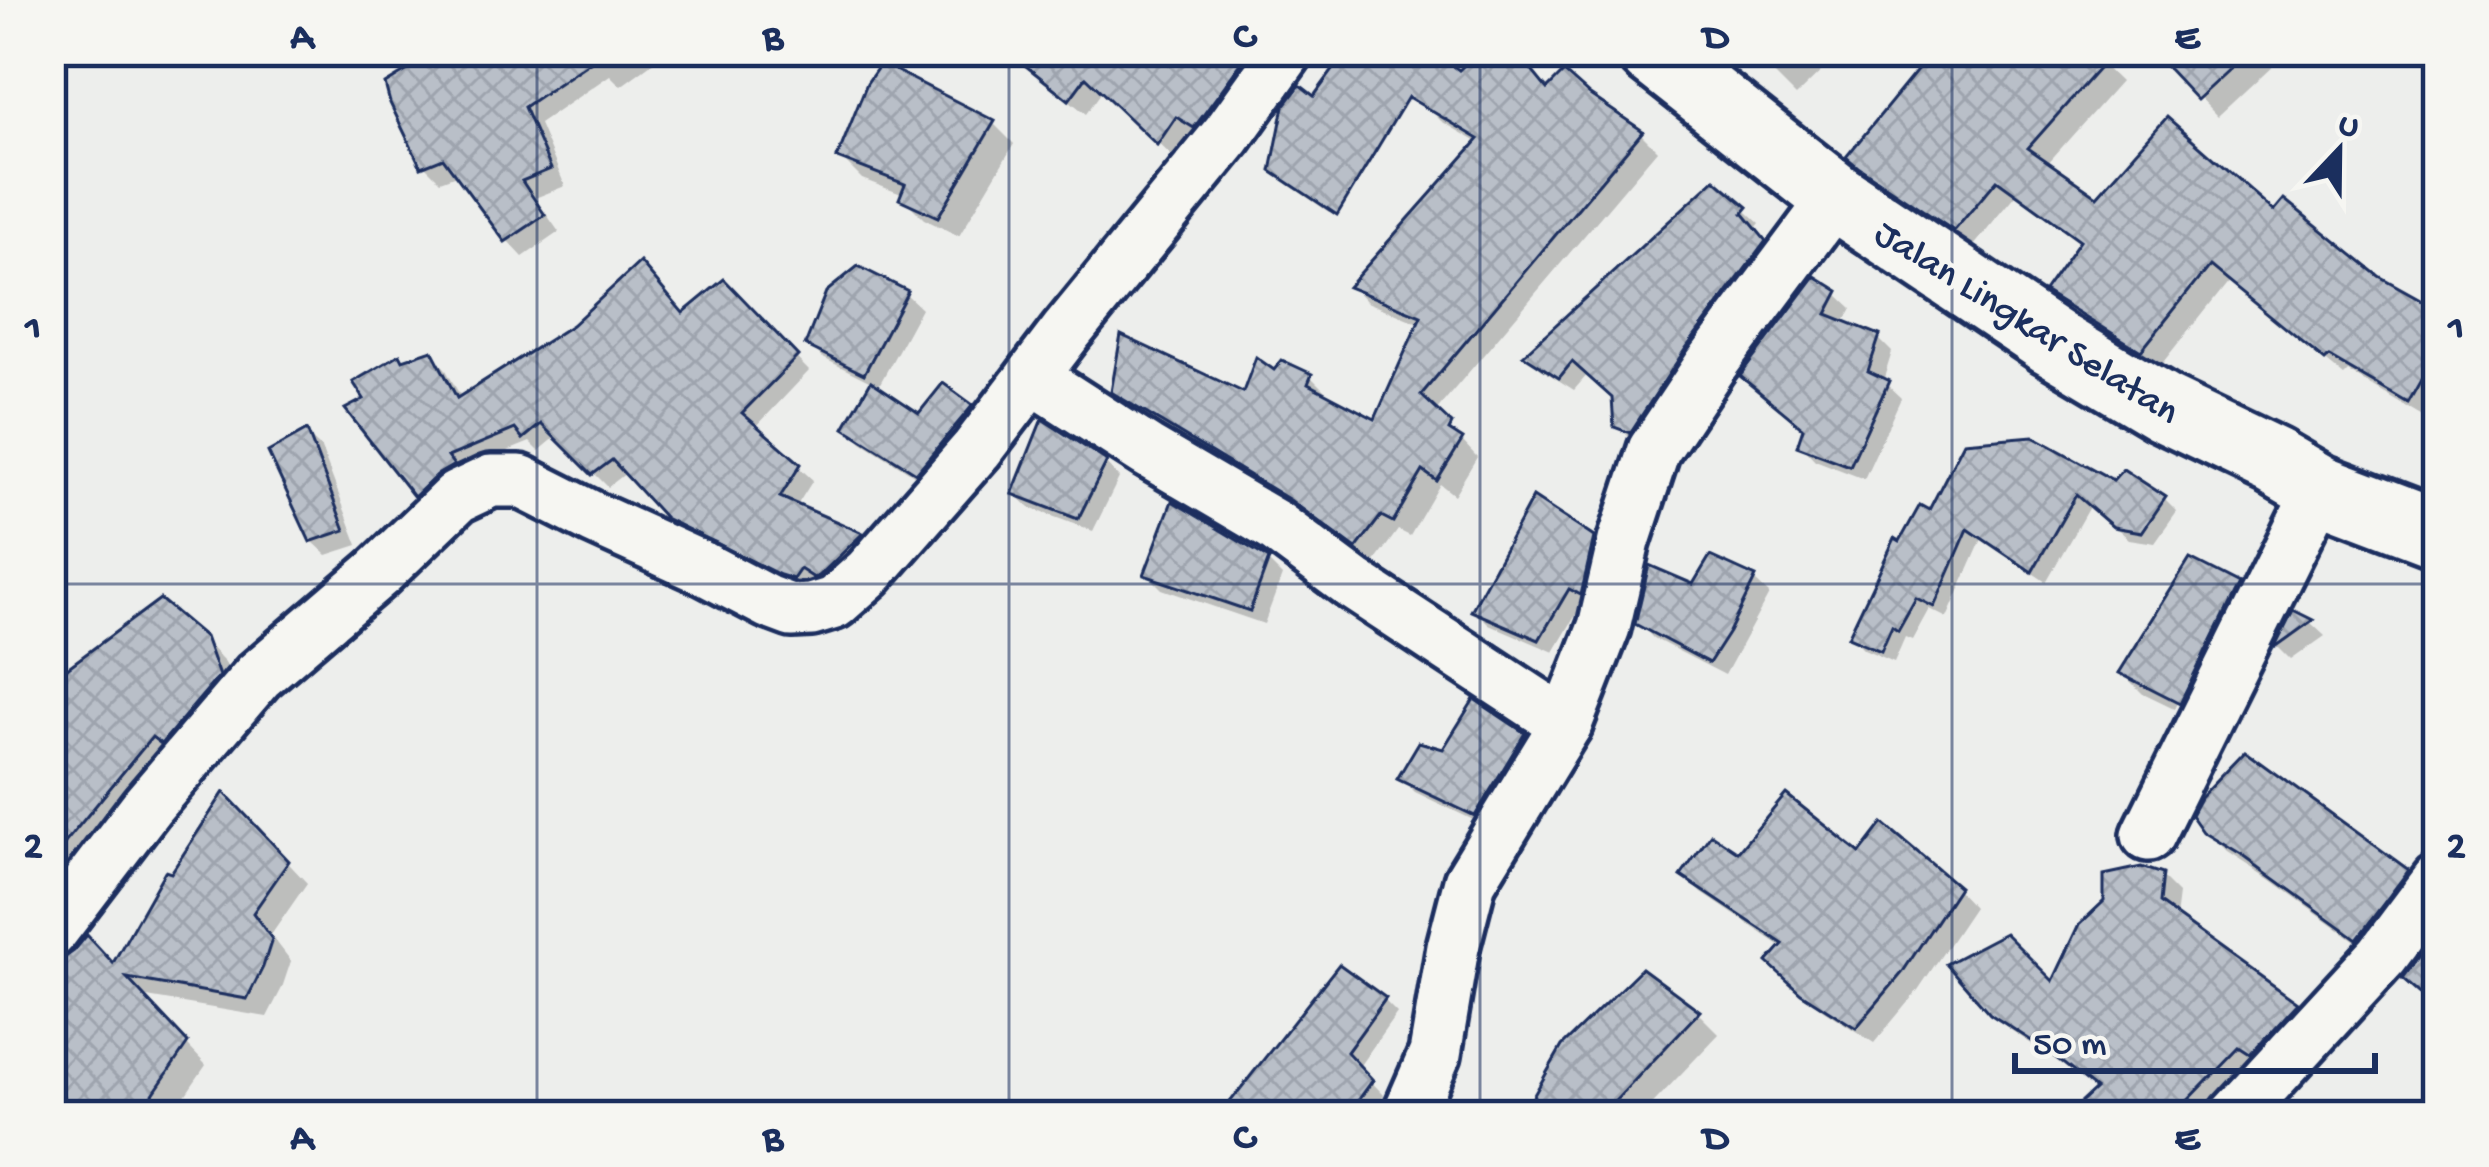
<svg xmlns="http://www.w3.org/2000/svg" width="2489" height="1167" viewBox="0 0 2489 1167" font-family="'Gochi Hand',sans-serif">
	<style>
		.shadow { fill: #0003 }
		.building { fill: url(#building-cross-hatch); stroke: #1b2f5e; stroke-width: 3 }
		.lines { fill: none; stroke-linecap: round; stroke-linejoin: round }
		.street-casing { stroke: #1b2f5e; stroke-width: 60 }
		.secondary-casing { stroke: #1b2f5e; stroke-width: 75 }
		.street { stroke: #f6f6f2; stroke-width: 51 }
		.secondary { stroke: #f6f6f2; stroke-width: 66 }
		.grid { fill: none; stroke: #1b2f5e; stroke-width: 3; stroke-opacity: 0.55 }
		.labels { text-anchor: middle; stroke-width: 9; stroke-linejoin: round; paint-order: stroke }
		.street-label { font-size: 39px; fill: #1b2f5e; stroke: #f6f6f2 }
		.neatline { fill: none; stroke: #1b2f5e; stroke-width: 4.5 }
		.grid-label { font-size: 39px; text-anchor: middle; font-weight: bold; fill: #1b2f5e }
	</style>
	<defs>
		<pattern id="building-cross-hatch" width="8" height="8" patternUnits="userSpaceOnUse" patternTransform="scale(3)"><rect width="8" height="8" fill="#b9bfc8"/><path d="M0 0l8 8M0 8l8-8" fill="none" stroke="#9ea4ae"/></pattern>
	</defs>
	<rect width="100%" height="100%" fill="#edeeec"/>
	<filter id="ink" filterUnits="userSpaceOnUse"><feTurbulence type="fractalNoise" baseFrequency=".00833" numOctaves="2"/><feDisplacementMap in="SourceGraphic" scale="24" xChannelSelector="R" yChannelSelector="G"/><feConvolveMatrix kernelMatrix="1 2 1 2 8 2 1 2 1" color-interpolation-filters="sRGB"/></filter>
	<g filter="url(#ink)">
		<g class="shadow">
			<path d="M463,51H669L621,86L610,75L539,124L565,186L535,198L559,232L523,257L507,240L459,174L440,181L424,165Z"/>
			<path d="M741,51H780L767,65Z"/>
			<path d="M1012,51H1277L1210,142L1193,131L1174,158L1103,90L1086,114L1028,67Z"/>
			<path d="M1351,51H1427L1329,212L1289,185L1274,170L1314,101Z"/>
			<path d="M1483,51H1515L1549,92L1588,97L1641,134L1657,150L1435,412L1477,457L1454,495L1440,484L1410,536L1398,530L1374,563L1310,516L1131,408L1114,391L1244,396L1274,374L1310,376L1326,392L1325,396L1376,423L1421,324L1367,302L1352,286L1479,143L1441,121L1426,105Z"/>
			<path d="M1751,51H1823L1832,61L1796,96Z"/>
			<path d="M1949,51H2088L2120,82L2046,165L2097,200L2274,215L2438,313V398L2426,418L2348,372L2344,376L2228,281L2160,367L2065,308L2048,291L2081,243L2016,195L1973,247L1867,174L1850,157Z"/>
			<path d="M2155,51H2288L2218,116Z"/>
			<path d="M993,123L1014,144L959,236L924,219L903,198L904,195L862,179L841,158Z"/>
			<path d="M1715,183L1760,224L1755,230L1778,257L1632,440L1617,425L1616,398L1588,374L1574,390L1541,369L1527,355Z"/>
			<path d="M858,269L906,294L921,308L877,389L920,417L971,407L985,421L931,486L862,442L848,428L873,383L823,358L808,344Z"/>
			<path d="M723,283L809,371L755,428L813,480L796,507L861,535L874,549L831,590L815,581L808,591L683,531L626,473L608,487L557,436L539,451L530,442L459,471L430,508L416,495L368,400L404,363L431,354L445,368L462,399L684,316Z"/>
			<path d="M1837,294L1852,308L1843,324L1878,338L1892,352L1883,381L1901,398L1864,479L1815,460L1801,445L1806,429L1758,390Z"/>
			<path d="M306,434L321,448L358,545L327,555L312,541Z"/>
			<path d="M1105,463L1119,478L1093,531L1030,508L1015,494Z"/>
			<path d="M2113,484L2164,499L2177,512L2155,543L2129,539L2090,505L2046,582L1982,539L1947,618L1929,609L1912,640L1905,637L1894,662L1864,649L1851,636L1902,544L1931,514Z"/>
			<path d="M1592,540L1607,554L1595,607L1584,601L1554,652L1489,624L1475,610Z"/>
			<path d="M1268,562L1282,576L1264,624L1162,589L1148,575Z"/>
			<path d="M1754,580L1769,594L1725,675L1653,638L1639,623L1694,588Z"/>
			<path d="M2237,586L2258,607L2201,723L2179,712L2239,590H2233L2174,709L2143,694L2122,673Z"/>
			<path d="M2294,614L2311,623L2325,636L2291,660L2278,647Z"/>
			<path d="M203,639L225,662L238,698L70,883L51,867V709Z"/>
			<path d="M1523,735L1538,750L1490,828L1415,792L1401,778L1444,753Z"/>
			<path d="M244,816L307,883L271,935L291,961L282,988L267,1017L141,996L206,1065L171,1116H57L51,1107V971L114,967L172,877Z"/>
			<path d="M2206,830L2407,873L2428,894L2379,958L2270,879L2228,852Z"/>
			<path d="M1739,856L1957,889L1974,907L1918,990L1874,1043L1822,1009L1788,978L1784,948L1702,893L1685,876Z"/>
			<path d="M2161,877L2178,894L2175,918L2296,1005L2313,1022L2258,1063L2206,1116H2071L2097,1091L2069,1069L2011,1030L1993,1012L2054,986Z"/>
			<path d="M1384,1000L1397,1013L1358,1068L1384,1095L1369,1116H1223L1235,1096L1238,1097Z"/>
			<path d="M1698,1013L1719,1034L1641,1116H1548Z"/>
		</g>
		<g class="building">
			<path d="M439,51H606L524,107L551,169L522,181L545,215L505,242L443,158L421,167L390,103L385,84Z"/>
			<path d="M1007,51H1250L1194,128L1176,117L1157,145L1086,77L1069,100Z"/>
			<path d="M1347,51H1433L1459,70L1479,51H1516L1547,89L1564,72L1590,95L1643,131L1421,395L1452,424L1449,430L1463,439L1437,481L1423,471L1393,522L1381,516L1356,549L1290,500L1111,392L1121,335L1243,392L1256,357L1274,370L1282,360L1312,374L1308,384L1375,419L1421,316L1348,287L1479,139L1408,97L1337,215L1271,171L1284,106L1300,85L1314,96Z"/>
			<path d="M1933,51H2114L2028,148L2097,196L2167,117L2274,211L2284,199L2379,276L2438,309V350L2408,403L2329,357L2325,361L2209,266L2141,351L2044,291L2080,240L1997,180L1954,231L1858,167L1846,157Z"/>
			<path d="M2151,51H2250L2197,100Z"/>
			<path d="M881,63L995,121L938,217L899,199L905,184L837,158L867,83Z"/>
			<path d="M1715,179L1748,207L1743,213L1766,241L1686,348L1630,433L1614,427L1612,398L1572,362L1559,378L1523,355Z"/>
			<path d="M640,262L683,313L724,279L798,356L742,413L801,464L780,497L863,533L819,576L814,578L800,569L793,579L780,575L665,518L612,460L592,475L541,424L523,439L515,429L448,457L454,465L437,475L414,497L345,409L364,399L353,382L400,354L403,360L432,350L457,398L572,325Z"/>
			<path d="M858,266L908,291L864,374L805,345L826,292Z"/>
			<path d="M1815,276L1839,291L1827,314L1880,335L1868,371L1889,381L1850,466L1797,446L1803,428L1740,376Z"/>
			<path d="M871,381L919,413L943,383L973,405L916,473L844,428Z"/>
			<path d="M1042,419L1107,461L1078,519L1012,494Z"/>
			<path d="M307,430L345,530L310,542L268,452Z"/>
			<path d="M2033,436L2113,480L2123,469L2166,497L2142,532L2113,527L2076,495L2032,572L1968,529L1934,607L1916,598L1898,630L1892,626L1881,651L1848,637L1895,538L1900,541L1920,505L1929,510L1964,442Z"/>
			<path d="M1533,497L1594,537L1581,595L1569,589L1539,640L1471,611Z"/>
			<path d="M1172,501L1269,559L1250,611L1144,575Z"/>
			<path d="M1710,556L1756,577L1729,632L1709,663L1635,624L1649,565L1693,584Z"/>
			<path d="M2190,559L2239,584L2180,704L2119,673Z"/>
			<path d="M160,599L205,637L219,676L161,744L152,737L51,860V680Z"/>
			<path d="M2293,610L2313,620L2274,648Z"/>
			<path d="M1474,699L1525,733L1475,816L1397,779L1419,742L1443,749Z"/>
			<path d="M2245,751L2409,870L2357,939L2246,858L2203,832L2191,815L2200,798Z"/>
			<path d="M224,792L289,861L253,913L272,939L263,967L247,999L127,978L188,1043L138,1116H51V967L74,951L87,935L113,963L165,871L171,873Z"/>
			<path d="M1786,794L1860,853L1883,823L1959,887L1902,973L1856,1028L1801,993L1767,962L1783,944L1681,876L1711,834L1738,852Z"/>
			<path d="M2141,867L2162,874L2159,903L2298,1003L2250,1055L2239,1048L2173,1116H2066L2095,1089L2049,1052L1990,1014L1946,964L2005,933L2053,981L2080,924L2104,901V875Z"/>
			<path d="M2438,931V1010L2402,979Z"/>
			<path d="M1339,964L1386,998L1347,1052L1373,1080L1347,1116H1219Z"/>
			<path d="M1642,968L1700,1011L1601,1116H1522L1562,1046Z"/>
		</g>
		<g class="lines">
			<g class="street-casing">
				<g id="street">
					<path d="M1032,377L1147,451L1275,526L1353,584L1566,724"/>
					<path d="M2148,835L2320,488"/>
					<path d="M51,932L147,806L258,676L378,573L457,497L491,481H520L595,519L703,568L768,602L792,611L811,610L834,603L869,572L977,449L1066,332L1227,135L1287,51"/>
					<path d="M1408,1116L1435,1054L1453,947L1470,881L1566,724L1604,627L1624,541L1654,450L1710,366L1836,197"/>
					<path d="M2235,1116L2382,956L2438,881"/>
				</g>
			</g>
			<g class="secondary-casing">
				<path id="secondary" d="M1651,51L1836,197L2052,342L2163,408L2274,461L2320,488L2438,533"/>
			</g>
			<use href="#street" class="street"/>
			<use href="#secondary" class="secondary"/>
		</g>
	</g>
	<path class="grid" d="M537,51V1116M1009,51V1116M1480,51V1116M1952,51V1116M51,584H2438"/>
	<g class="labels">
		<g class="street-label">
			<text transform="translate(2029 319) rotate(32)" y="14">Jalan Lingkar Selatan</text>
		</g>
	</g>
	<rect width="2489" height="1167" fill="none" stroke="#f6f6f2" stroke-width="132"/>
	<g transform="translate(2339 150) rotate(22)" stroke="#f6f6f2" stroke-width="9" paint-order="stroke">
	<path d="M0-9L21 45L0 30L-21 45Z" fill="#1b2f5e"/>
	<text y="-18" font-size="33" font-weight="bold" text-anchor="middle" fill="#1b2f5e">U</text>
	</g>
	<path d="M2015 1053v18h360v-18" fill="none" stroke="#1b2f5e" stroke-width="6"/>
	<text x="2033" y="1053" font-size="36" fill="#1b2f5e" stroke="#f6f6f2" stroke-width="9" paint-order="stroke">50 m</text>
	<rect x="66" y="66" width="2357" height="1035" class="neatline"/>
	<g class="grid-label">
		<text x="302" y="47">A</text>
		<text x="773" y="47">B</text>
		<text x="1244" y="47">C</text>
		<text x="1716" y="47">D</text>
		<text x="2187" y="47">E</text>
		<text x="33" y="338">1</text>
		<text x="2456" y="338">1</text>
		<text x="33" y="856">2</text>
		<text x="2456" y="856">2</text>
		<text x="302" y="1148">A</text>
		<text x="773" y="1148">B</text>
		<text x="1244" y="1148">C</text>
		<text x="1716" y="1148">D</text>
		<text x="2187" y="1148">E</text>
	</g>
</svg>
